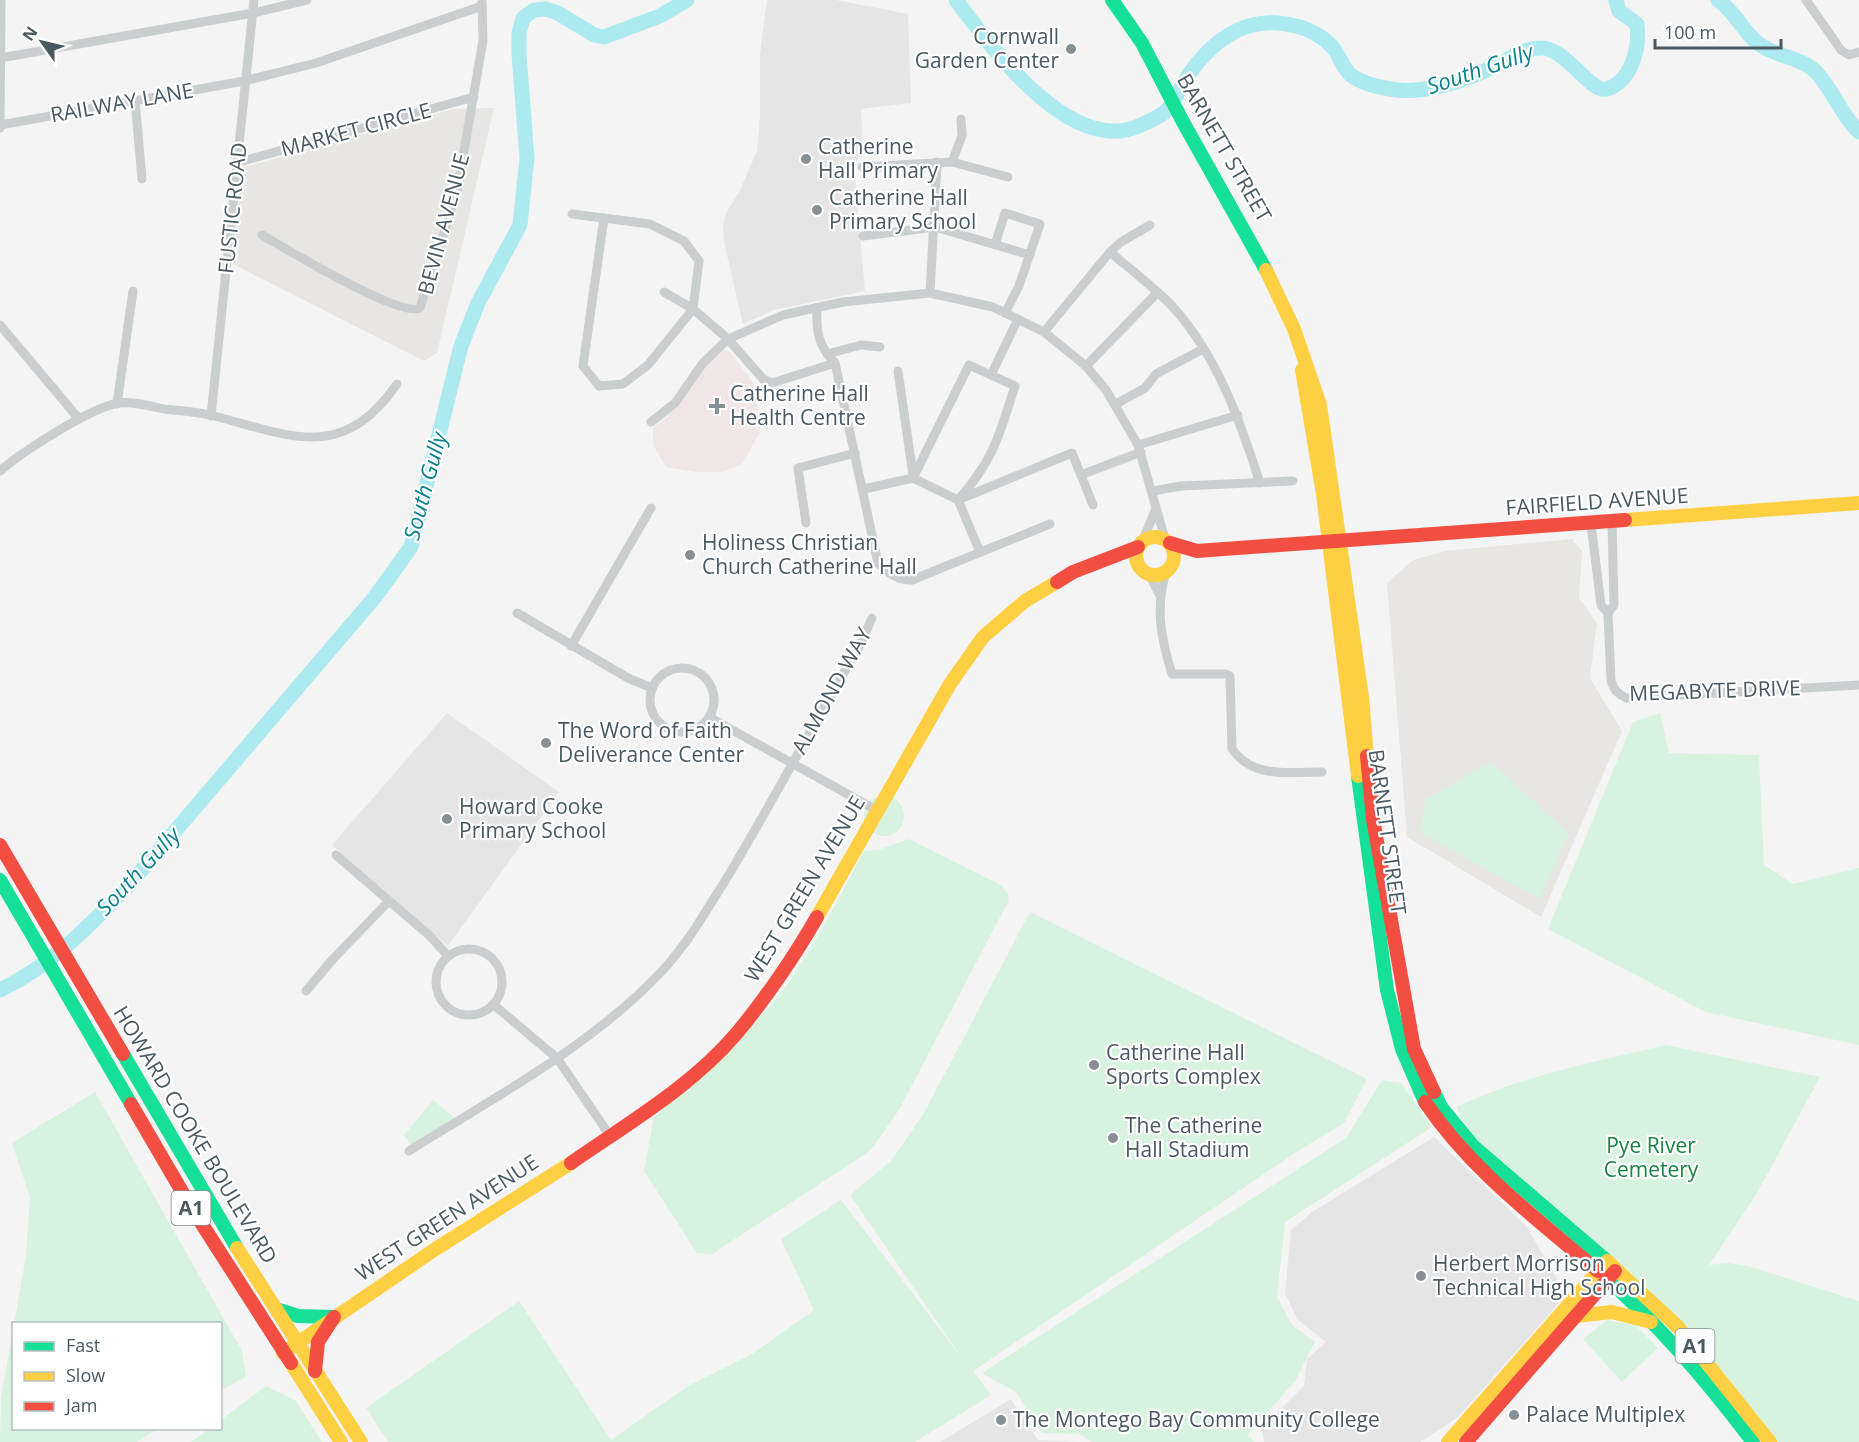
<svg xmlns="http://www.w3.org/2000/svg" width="1859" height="1442" viewBox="0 0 1859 1442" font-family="'Open Sans',sans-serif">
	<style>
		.commercial { fill: #e7e6e3 }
		.education { fill: #e5e5e6 }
		.medical { fill: #f1e6e6 }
		.green { fill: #d8f2e0 }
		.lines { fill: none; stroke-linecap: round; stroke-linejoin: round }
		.river { stroke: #adeaf0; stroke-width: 15 }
		.street { stroke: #cacecf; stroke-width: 9 }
		.fast { stroke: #16e098; stroke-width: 14 }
		.slow { stroke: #ffcf43; stroke-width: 14 }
		.jam { stroke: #f24e42; stroke-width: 14 }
		.poi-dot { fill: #858f94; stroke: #fff; stroke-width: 2 }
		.labels { text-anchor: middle; stroke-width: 4.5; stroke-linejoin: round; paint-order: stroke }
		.shield { fill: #fff; stroke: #808b90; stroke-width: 1.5 }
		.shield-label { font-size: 20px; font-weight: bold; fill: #495961 }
		.poi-label { font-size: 21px; fill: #495961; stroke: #fff; text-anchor: start }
		.street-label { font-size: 21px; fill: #495961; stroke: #fff }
		.park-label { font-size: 21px; fill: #168641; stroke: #fff }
		.water-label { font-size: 22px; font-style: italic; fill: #0b808b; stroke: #fff }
	</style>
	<rect width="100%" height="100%" fill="#f4f4f4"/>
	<!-- commercial -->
	<g class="commercial">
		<polygon points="494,108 437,353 424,361 227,261 241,168 453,109"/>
		<polygon points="1572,539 1582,551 1579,598 1597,623 1590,678 1622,731 1541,917 1407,837 1387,583 1413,560 1445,551"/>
	</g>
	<!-- education -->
	<g class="education">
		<polygon points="767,0 836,0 908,14 911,103 861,109 863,150 854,167 865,291 774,310 743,324 724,242 723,226 726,213 739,192 757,151 760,118 760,54"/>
		<polygon points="447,713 559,792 448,946 332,845"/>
		<polygon points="1434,1137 1527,1227 1566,1295 1457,1418 1420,1442 1264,1442 1262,1428 1304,1386 1307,1359 1326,1342 1297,1319 1285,1293 1291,1230 1312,1212"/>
		<polygon points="1011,1399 1038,1440 1080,1442 940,1442"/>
	</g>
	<!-- medical -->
	<polygon class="medical" points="722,350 730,352 755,385 760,432 742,464 723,472 696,472 666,467 653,445 653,428 667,417 691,387 697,370"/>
	<!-- green -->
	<g class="green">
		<polygon points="1660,713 1669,753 1759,755 1764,865 1793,884 1859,868 1859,1045 1706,1012 1548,929 1633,722"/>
		<polygon points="1491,762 1569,834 1539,899 1420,832 1426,799"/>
		<circle cx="884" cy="816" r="20"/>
		<polygon points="909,839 1001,885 1008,894 1009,900 899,1110 870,1151 712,1254 697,1253 644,1171 654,1116 710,1069 766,1011 791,979 822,929 864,851 878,850"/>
		<polygon points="1030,912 1367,1079 1344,1123 1295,1153 973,1371 991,1395 915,1442 388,1442 366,1408 519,1301 611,1440 688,1386 752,1354 814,1310 781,1239 841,1200 962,1358 850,1195 891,1161 924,1113"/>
		<path d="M 1666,1045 L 1820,1077 L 1757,1193 L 1709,1265 L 1728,1263 L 1748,1266 L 1859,1301 L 1859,1442 L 1770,1442 L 1703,1355 L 1473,1146 L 1457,1107 C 1522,1075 1596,1062 1666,1045 Z"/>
		<polygon points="1382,1080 1401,1083 1432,1127 1285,1222 1277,1297 1293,1326 1315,1342 1295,1381 1248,1435 1254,1442 1092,1442 1080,1434 1042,1433 1016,1392 982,1373 1346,1138"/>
		<polygon points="95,1092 242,1351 246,1377 221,1390 220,1324 14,1324 14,1428 157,1429 137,1442 0,1442 1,1398 26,1256 30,1197 12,1143"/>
		<polygon points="433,1100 456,1119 412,1145 404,1135"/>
		<polygon points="1607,1320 1635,1325 1658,1348 1622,1382 1583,1339"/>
		<polygon points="266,1386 296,1401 322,1442 191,1442 209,1429 220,1428 221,1420"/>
	</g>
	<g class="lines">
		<!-- river -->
		<g class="river">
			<path d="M 956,0 C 992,48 1071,158 1141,125 C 1150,121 1162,116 1168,109 C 1176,98 1182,85 1189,74 C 1216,36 1250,14 1296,26 C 1310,29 1325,38 1334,49 C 1341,58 1343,69 1352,76 C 1362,83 1378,87 1390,89 C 1423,95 1465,81 1495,66 C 1510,59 1523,48 1541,48 C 1565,47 1591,94 1607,89 C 1632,81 1640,47 1637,24 L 1619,11 L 1616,0"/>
			<path d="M 1718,0 C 1737,13 1745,36 1762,46 C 1779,57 1802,58 1816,72 C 1833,90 1841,115 1859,132"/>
			<path d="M 0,990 C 51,966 90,925 129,885 L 375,597 L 411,547 L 461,346 L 478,303 L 520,225 L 527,158 L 519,54 L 519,33 L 523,18 L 534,10 L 546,9 L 558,13 L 594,35 L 604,37 L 660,16 L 687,0"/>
		</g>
		<!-- street -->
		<g class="street">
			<polyline points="1806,0 1841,50 1849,55 1859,52"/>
			<polyline points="0,58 253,13 307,0"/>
			<polyline points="135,100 142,179"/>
			<polyline points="0,125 244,81 316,63 482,6"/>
			<polyline points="0,128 1,0"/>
			<polyline points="239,162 474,97"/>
			<polyline points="952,162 962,136 961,119"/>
			<polyline points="862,167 952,162 1008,177"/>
			<polyline points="572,214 650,224 684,241 699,261 693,309 664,292"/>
			<polyline points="604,218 583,366 599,386 623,384 648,365 693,309 728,339 763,379 772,383 835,363"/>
			<path d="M 262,235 C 287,249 399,318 420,308 L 457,192 L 483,40 L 482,2"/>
			<polyline points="863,236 935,227 1030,255"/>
			<polyline points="995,245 1005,213 1040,224 1019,286 1005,313"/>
			<path d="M 1110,252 C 1131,270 1154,287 1173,307 C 1218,357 1240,421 1260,483"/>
			<polyline points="930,293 937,162"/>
			<path d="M 817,308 C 816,332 818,345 835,363 L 878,563 C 888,573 897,580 912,580 L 1050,524"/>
			<polyline points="0,325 79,419"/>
			<polyline points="1044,332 1110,252 1121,242 1150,225"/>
			<polyline points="827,354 861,345 880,347"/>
			<polyline points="1086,366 1157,293"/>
			<polyline points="898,371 913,475"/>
			<polyline points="991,375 1018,319"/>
			<polyline points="117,404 133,291"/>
			<polyline points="1116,404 1145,388 1156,374 1203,349"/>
			<polyline points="211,416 254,0"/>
			<polyline points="651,422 675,403 703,363 728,339 783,315 843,302 930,293 993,307 1044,332 1086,366 1106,390 1138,445 1165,539"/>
			<polyline points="1138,445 1238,415"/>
			<path d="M 0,471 C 22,452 91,407 119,403 C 133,401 150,406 164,409 C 181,411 198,412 214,416 C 292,436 342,463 397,384"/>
			<polyline points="1081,475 1141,452"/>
			<path d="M 913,478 L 969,365 L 1015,386 C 999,435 994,460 958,500"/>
			<polyline points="864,489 913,478 958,500 980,552"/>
			<polyline points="1152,491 1181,486 1293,481"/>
			<polyline points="960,499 1072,453 1093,505"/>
			<path d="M 1612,522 L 1614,605 L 1608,613 L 1611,681 C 1614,690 1618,694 1626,698 L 1859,685"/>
			<polyline points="806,523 798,468 855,453"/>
			<polyline points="1591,524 1601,605 1608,613"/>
			<polyline points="1142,542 1155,511"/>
			<path d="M 1166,572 C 1155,608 1161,639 1172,674 L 1226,674 L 1230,676 L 1232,749 C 1253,779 1289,772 1322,772"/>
			<polyline points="1149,574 1159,594"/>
			<polyline points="517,613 628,678 652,688"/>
			<polyline points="571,646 651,508"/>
			<circle cx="682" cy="700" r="32"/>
			<polyline points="709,717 878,811"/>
			<polyline points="336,855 430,936 448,956"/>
			<circle cx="469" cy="982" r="33"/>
			<polyline points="306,991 333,959 388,902"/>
			<polyline points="494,1005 557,1058 610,1136"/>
			<path d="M 409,1151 C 495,1097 593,1045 663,970 C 688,943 706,911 725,881 C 772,803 814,723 860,645 L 872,618"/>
		</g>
		<!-- fast -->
		<g class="fast">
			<polyline points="1112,0 1142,43 1183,122 1266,270"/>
			<polyline points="1358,776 1387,990 1402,1049 1425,1102"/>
			<polyline points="0,880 131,1104"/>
			<polyline points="123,1054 237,1248"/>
			<polyline points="1434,1092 1441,1107 1473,1146 1607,1261"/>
			<path d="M 1598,1271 C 1657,1322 1706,1380 1753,1442"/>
			<polyline points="276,1309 298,1316 334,1317"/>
		</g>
		<!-- slow -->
		<g class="slow">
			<polyline points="1266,270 1294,329 1320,405 1362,697 1367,756"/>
			<polyline points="1302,370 1323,494 1358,776"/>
			<polyline points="1625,520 1859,503"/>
			<circle cx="1155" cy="556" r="19"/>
			<polyline points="817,917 950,684 983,637 1025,601 1057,582"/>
			<polyline points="237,1248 361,1442"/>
			<polyline points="1576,1316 1612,1312 1651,1322"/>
			<polyline points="283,1353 434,1250 571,1163"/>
			<polyline points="291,1363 341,1442"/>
			<polyline points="1448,1442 1607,1261 1678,1327 1770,1442"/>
		</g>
		<!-- jam -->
		<g class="jam">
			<polyline points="1170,543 1197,551 1625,520"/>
			<polyline points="1057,582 1073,572 1138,547"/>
			<polyline points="1367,756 1373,819 1414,1049 1434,1092"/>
			<polyline points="0,845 123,1054"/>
			<path d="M 1425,1102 C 1471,1170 1536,1218 1598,1271"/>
			<polyline points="131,1104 191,1207 291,1363"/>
			<path d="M 571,1163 C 627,1124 692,1086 736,1034 C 764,1001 796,954 817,917"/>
			<polyline points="315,1371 318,1342 334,1317"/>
			<polyline points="1466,1442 1615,1271"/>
		</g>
	</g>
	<!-- markers -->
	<g class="poi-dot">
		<circle cx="1071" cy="49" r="6"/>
		<circle cx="806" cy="159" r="6"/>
		<circle cx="817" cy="210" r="6"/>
		<path d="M714 397h6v6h6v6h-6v6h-6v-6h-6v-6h6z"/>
		<circle cx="690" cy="555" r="6"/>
		<circle cx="546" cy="743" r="6"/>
		<circle cx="447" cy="819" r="6"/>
		<circle cx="1094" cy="1065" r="6"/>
		<circle cx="1113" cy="1138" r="6"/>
		<circle cx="1421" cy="1276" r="6"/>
		<circle cx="1514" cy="1415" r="6"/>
		<circle cx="1001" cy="1420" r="6"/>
	</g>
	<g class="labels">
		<!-- shield labels -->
		<g class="shield">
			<rect x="171.5" y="1191" width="39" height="34" rx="4.5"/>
			<rect x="1675.5" y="1329" width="39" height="34" rx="4.5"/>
		</g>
		<g class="shield-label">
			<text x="191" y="1215">A1</text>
			<text x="1695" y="1353">A1</text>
		</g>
		<!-- poi labels -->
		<g class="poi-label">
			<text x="1059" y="44" text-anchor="end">Cornwall<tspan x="1059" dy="24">Garden Center</tspan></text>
			<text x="818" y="154">Catherine<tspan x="818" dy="24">Hall Primary</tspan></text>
			<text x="829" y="205">Catherine Hall<tspan x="829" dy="24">Primary School</tspan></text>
			<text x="730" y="401">Catherine Hall<tspan x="730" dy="24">Health Centre</tspan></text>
			<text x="702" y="550">Holiness Christian<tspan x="702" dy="24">Church Catherine Hall</tspan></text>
			<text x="558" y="738">The Word of Faith<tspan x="558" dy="24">Deliverance Center</tspan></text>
			<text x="459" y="814">Howard Cooke<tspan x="459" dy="24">Primary School</tspan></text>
			<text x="1106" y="1060">Catherine Hall<tspan x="1106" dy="24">Sports Complex</tspan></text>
			<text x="1125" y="1133">The Catherine<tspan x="1125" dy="24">Hall Stadium</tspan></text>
			<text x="1433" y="1271">Herbert Morrison<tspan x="1433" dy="24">Technical High School</tspan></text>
			<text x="1526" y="1422">Palace Multiplex</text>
			<text x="1013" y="1427">The Montego Bay Community College</text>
		</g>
		<!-- street labels -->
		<g class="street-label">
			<text transform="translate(122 103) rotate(-10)" y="7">RAILWAY LANE</text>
			<text transform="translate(356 130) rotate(-15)" y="7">MARKET CIRCLE</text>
			<text transform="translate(1224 148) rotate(60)" y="7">BARNETT STREET</text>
			<text transform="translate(233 208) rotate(-84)" y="7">FUSTIC ROAD</text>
			<text transform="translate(444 224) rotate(-75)" y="7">BEVIN AVENUE</text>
			<text transform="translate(1597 502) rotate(-4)" y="7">FAIRFIELD AVENUE</text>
			<text transform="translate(832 691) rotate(-61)" y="7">ALMOND WAY</text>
			<text transform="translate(1715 691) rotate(-2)" y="7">MEGABYTE DRIVE</text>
			<text transform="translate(1387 832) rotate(82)" y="7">BARNETT STREET</text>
			<text transform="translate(805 889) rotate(-59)" y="7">WEST GREEN AVENUE</text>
			<text transform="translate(195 1135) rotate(59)" y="7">HOWARD COOKE BOULEVARD</text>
			<text transform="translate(447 1218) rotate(-33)" y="7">WEST GREEN AVENUE</text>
		</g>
		<!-- park labels -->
		<g class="park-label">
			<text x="1651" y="1153">Pye River<tspan x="1651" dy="24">Cemetery</tspan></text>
		</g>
		<!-- water labels -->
		<g class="water-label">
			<text transform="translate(1480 69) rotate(-19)" y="8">South Gully</text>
			<text transform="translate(425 486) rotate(-75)" y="8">South Gully</text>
			<text transform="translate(138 871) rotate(-47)" y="8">South Gully</text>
		</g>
	</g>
	<!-- legend -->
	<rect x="12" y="1322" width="210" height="108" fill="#ffffff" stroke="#b6bdc0" stroke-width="1.5"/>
	<rect x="24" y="1342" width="30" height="9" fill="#16e098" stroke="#b6bdc0" stroke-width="1.5"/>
	<text x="66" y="1352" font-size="18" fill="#495961">Fast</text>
	<rect x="24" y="1372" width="30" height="9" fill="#ffcf43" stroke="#b6bdc0" stroke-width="1.5"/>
	<text x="66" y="1382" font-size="18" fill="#495961">Slow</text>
	<rect x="24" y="1402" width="30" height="9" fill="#f24e42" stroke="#b6bdc0" stroke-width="1.5"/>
	<text x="66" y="1412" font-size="18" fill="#495961">Jam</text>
	<!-- north arrow -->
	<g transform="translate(42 42) rotate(304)" stroke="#ffffff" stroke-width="4.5" paint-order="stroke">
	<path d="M0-4.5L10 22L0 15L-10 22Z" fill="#495961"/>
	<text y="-9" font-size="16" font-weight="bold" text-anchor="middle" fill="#495961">N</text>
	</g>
	<!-- scale -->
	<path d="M1655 39v9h126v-9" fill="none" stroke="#495961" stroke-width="3"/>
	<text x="1664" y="39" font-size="18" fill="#495961" stroke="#ffffff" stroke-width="4.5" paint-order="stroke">100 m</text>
</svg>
